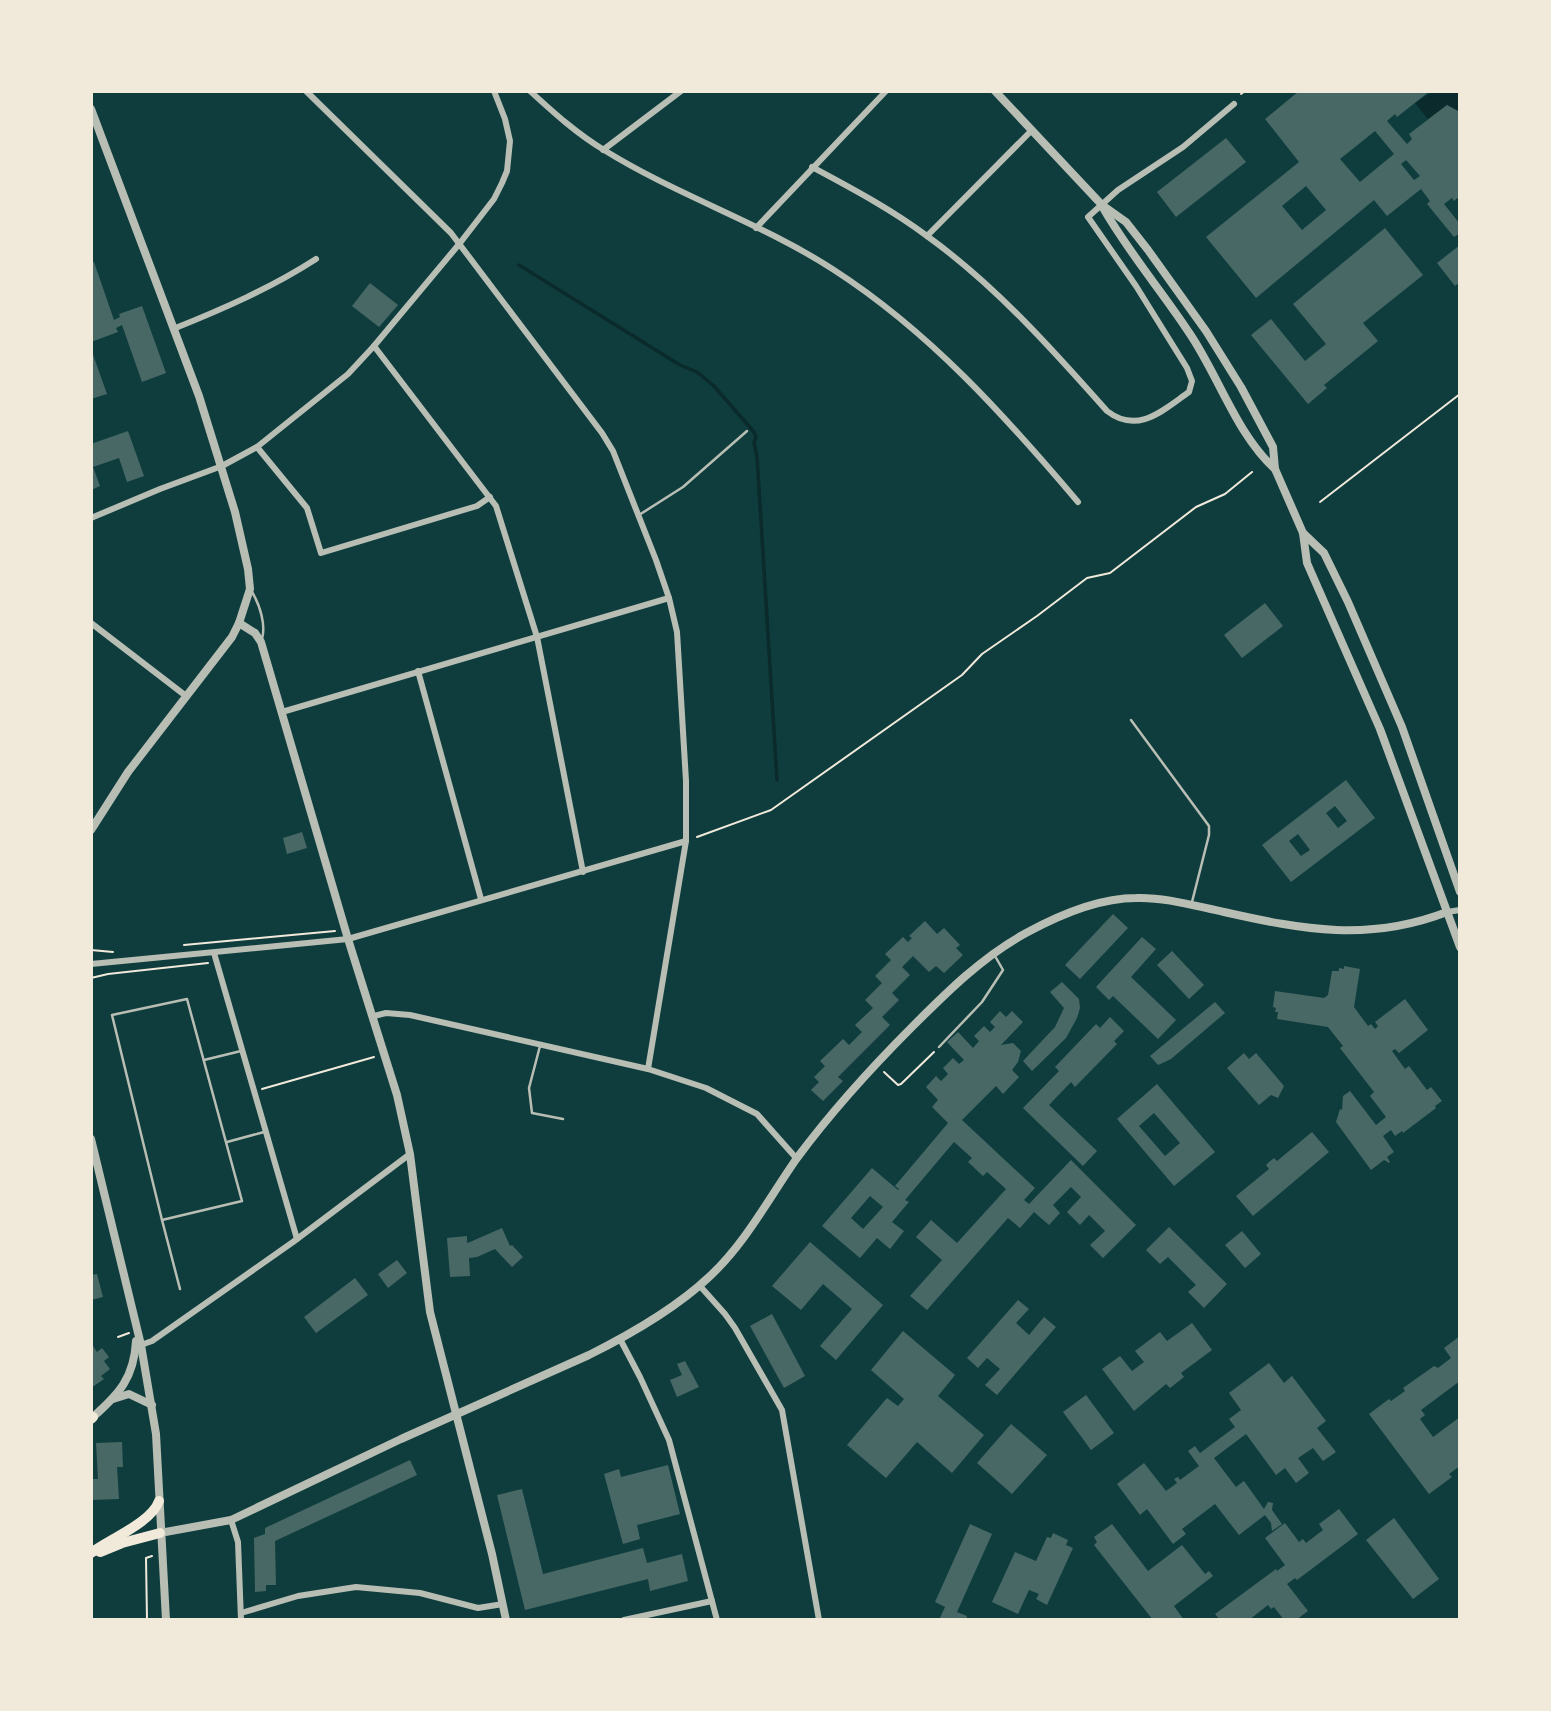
<svg xmlns="http://www.w3.org/2000/svg" width="1551" height="1711" viewBox="0 0 1551 1711" font-family="'PT Sans',sans-serif">
	<style>
		.water { fill: #0a2a2b }
		.lines { fill: none; stroke-linecap: round; stroke-linejoin: round }
		.stream { stroke: #0a2a2b; stroke-width: 3.5 }
		.building { fill: #486865; fill-rule: evenodd }
		.path { stroke: #f1e9da; stroke-width: 2 }
		.service { stroke: #b8beb3; stroke-width: 2.5 }
		.minor { stroke: #b8beb3; stroke-width: 6 }
		.tertiary { stroke: #b8beb3; stroke-width: 8 }
		.motorway { stroke: #f1e9da; stroke-width: 10 }
	</style>
	<rect width="100%" height="100%" fill="#0f3d3e"/>
	<!-- water -->
	<polygon class="water" points="1434,91 1460,91 1460,112 1447,105 1428,119 1415,103"/>
	<g class="lines">
		<!-- stream -->
		<polyline class="stream" points="519,265 680,365 697,372 714,386 754,432 756,437 754,443 757,456 777,780"/>
	</g>
	<!-- building -->
	<g class="building">
		<path d="M 1299,91 L 1430,91 L 1397,117 L 1395,114 L 1387,121 L 1407,144 L 1412,139 L 1409,134 L 1447,105 L 1460,112 L 1460,196 L 1454,201 L 1452,198 L 1444,204 L 1460,224 L 1460,233 L 1454,237 L 1427,204 L 1430,201 L 1421,189 L 1387,216 L 1374,200 L 1256,298 L 1206,237 L 1299,162 L 1265,119 ZM 1375,131 L 1394,154 L 1360,182 L 1340,159 ZM 1406,160 L 1420,176 L 1414,180 L 1401,164 ZM 1306,186 L 1326,210 L 1302,230 L 1282,206 Z"/>
		<polygon points="1226,138 1246,162 1176,217 1157,192"/>
		<polygon points="1385,228 1423,275 1363,323 1378,341 1324,385 1327,388 1308,404 1251,335 1271,319 1305,361 1326,344 1293,304"/>
		<polygon points="1460,245 1460,282 1455,286 1437,263"/>
		<polygon points="94,262 114,320 120,317 119,314 142,306 166,373 142,382 122,325 116,328 118,332 91,342 91,263"/>
		<polygon points="370,283 398,305 379,327 352,306"/>
		<polygon points="91,349 107,394 91,399"/>
		<polygon points="128,431 144,476 127,482 119,458 93,467 100,486 91,490 91,444"/>
		<polygon points="1265,603 1283,626 1242,658 1224,635"/>
		<path d="M 1346,780 L 1375,818 L 1291,882 L 1262,845 ZM 1335,806 L 1347,821 L 1338,828 L 1326,813 ZM 1298,834 L 1310,850 L 1301,856 L 1289,841 Z"/>
		<polygon points="302,832 307,848 287,854 283,838"/>
		<polygon points="1113,914 1128,928 1080,979 1065,965"/>
		<polygon points="925,921 937,934 944,928 960,945 956,948 963,955 944,973 936,966 929,972 913,956 902,967 910,975 892,993 899,1000 882,1017 890,1025 838,1077 843,1081 823,1101 811,1090 819,1082 814,1077 825,1066 820,1061 843,1039 849,1045 862,1032 855,1025 873,1008 865,1000 882,983 875,976 891,960 885,954 903,937 908,942 912,938 909,936"/>
		<polygon points="1142,937 1156,949 1131,977 1176,1020 1158,1039 1113,996 1109,1000 1096,987"/>
		<polygon points="1172,951 1204,985 1189,999 1157,965"/>
		<polygon points="1344,966 1360,969 1354,1007 1368,1026 1371,1024 1375,1029 1378,1026 1375,1022 1405,999 1428,1030 1399,1053 1395,1049 1392,1051 1405,1069 1409,1066 1427,1090 1431,1087 1442,1101 1435,1106 1436,1108 1403,1133 1402,1131 1395,1136 1391,1130 1383,1136 1394,1152 1387,1157 1390,1162 1389,1163 1384,1160 1371,1170 1336,1122 1340,1109 1342,1110 1343,1096 1350,1091 1376,1125 1386,1117 1370,1096 1374,1092 1340,1048 1343,1046 1328,1027 1277,1019 1278,1012 1275,1012 1276,1008 1273,1007 1275,991 1324,998 1328,995 1332,971 1339,971 1339,968 1344,969"/>
		<polygon points="1062,982 1079,999 1080,1008 1077,1018 1066,1038 1032,1071 1023,1061 1055,1027 1064,1008 1050,992"/>
		<polygon points="1215,1002 1225,1013 1171,1059 1158,1065 1150,1056"/>
		<path d="M 1000,1011 L 1006,1017 L 1012,1011 L 1023,1022 L 1001,1045 L 1013,1043 L 1021,1051 L 1018,1062 L 1012,1070 L 1019,1077 L 1003,1094 L 996,1086 L 962,1120 L 1035,1188 L 1024,1200 L 1029,1204 L 1071,1160 L 1136,1225 L 1103,1258 L 1090,1245 L 1105,1231 L 1089,1215 L 1080,1225 L 1067,1212 L 1081,1197 L 1071,1187 L 1053,1205 L 1060,1213 L 1049,1225 L 1034,1212 L 1020,1228 L 1008,1218 L 927,1310 L 910,1296 L 942,1260 L 916,1237 L 931,1220 L 957,1243 L 1006,1189 L 987,1172 L 983,1176 L 968,1162 L 972,1158 L 954,1142 L 905,1200 L 909,1202 L 892,1222 L 904,1231 L 890,1249 L 877,1238 L 860,1258 L 822,1226 L 872,1168 L 898,1190 L 899,1189 L 895,1186 L 948,1123 L 932,1107 L 938,1100 L 926,1087 L 936,1076 L 941,1081 L 948,1074 L 943,1068 L 953,1058 L 959,1064 L 964,1060 L 947,1042 L 958,1032 L 973,1048 L 979,1041 L 974,1036 L 984,1026 L 990,1032 L 995,1027 L 990,1022 ZM 870,1196 L 883,1207 L 863,1229 L 851,1218 Z"/>
		<polygon points="1110,1017 1124,1031 1114,1041 1117,1044 1075,1087 1071,1082 1049,1105 1097,1151 1083,1166 1023,1108 1059,1071 1055,1067 1096,1024 1100,1028"/>
		<polygon points="1244,1053 1249,1059 1256,1053 1284,1086 1278,1098 1271,1095 1259,1105 1227,1068"/>
		<path d="M 1157,1084 L 1215,1152 L 1174,1186 L 1117,1119 ZM 1154,1113 L 1180,1143 L 1165,1156 L 1139,1126 Z"/>
		<polygon points="1312,1132 1329,1152 1253,1216 1236,1196 1269,1169 1266,1165 1269,1162 1274,1158 1277,1161"/>
		<polygon points="1169,1227 1227,1284 1204,1308 1188,1292 1196,1285 1168,1257 1160,1264 1146,1250"/>
		<polygon points="502,1228 510,1246 512,1245 523,1257 512,1267 495,1249 477,1257 469,1258 470,1276 450,1277 447,1238 467,1236 467,1243 470,1242"/>
		<polygon points="1242,1231 1261,1254 1245,1268 1225,1245"/>
		<polygon points="810,1242 883,1305 836,1360 820,1346 852,1309 823,1284 801,1310 772,1286"/>
		<polygon points="397,1260 407,1273 388,1288 378,1274"/>
		<polygon points="97,1274 103,1297 91,1300 91,1275"/>
		<polygon points="355,1278 368,1295 316,1333 304,1317"/>
		<polygon points="1018,1300 1029,1309 1016,1323 1029,1335 1044,1317 1056,1327 997,1395 985,1385 1000,1369 987,1358 978,1368 967,1358"/>
		<polygon points="772,1314 805,1376 784,1388 750,1326"/>
		<polygon points="1192,1323 1212,1350 1181,1373 1184,1377 1170,1388 1166,1384 1134,1411 1102,1369 1120,1356 1132,1371 1144,1362 1135,1351 1160,1332 1167,1341"/>
		<polygon points="903,1331 955,1375 938,1396 984,1435 952,1473 917,1442 886,1478 847,1445 887,1398 898,1406 904,1399 871,1370"/>
		<polygon points="1460,1336 1460,1381 1421,1410 1425,1415 1420,1419 1433,1437 1460,1417 1460,1466 1449,1474 1452,1477 1429,1494 1369,1414 1389,1399 1391,1401 1405,1391 1403,1388 1434,1366 1438,1368 1451,1358 1444,1348"/>
		<polygon points="91,1343 97,1352 102,1348 109,1357 104,1361 110,1369 101,1376 104,1379 91,1388"/>
		<polygon points="685,1361 699,1387 677,1397 670,1380 682,1375 677,1364"/>
		<polygon points="1269,1363 1284,1383 1292,1376 1326,1421 1317,1428 1336,1452 1323,1461 1313,1448 1298,1458 1309,1473 1296,1483 1285,1468 1276,1475 1246,1434 1214,1458 1236,1487 1244,1481 1264,1509 1268,1502 1273,1503 1272,1510 1282,1524 1272,1531 1271,1523 1265,1515 1239,1535 1215,1504 1182,1529 1186,1534 1173,1544 1147,1509 1140,1515 1117,1484 1144,1463 1166,1491 1177,1483 1174,1479 1178,1477 1180,1480 1199,1466 1188,1451 1195,1446 1200,1453 1235,1427 1229,1419 1241,1410 1229,1393"/>
		<polygon points="1086,1395 1114,1433 1091,1450 1063,1412"/>
		<polygon points="1011,1424 1047,1455 1012,1494 977,1463"/>
		<polygon points="122,1442 123,1467 117,1467 119,1499 91,1500 91,1479 98,1479 96,1443"/>
		<polygon points="410,1460 417,1475 275,1541 276,1585 266,1585 266,1591 255,1592 254,1538 265,1534 265,1528"/>
		<polygon points="668,1465 680,1514 637,1525 640,1539 623,1544 604,1474 619,1469 621,1477"/>
		<polygon points="522,1489 543,1574 643,1548 647,1563 682,1554 688,1581 650,1591 648,1579 525,1610 497,1495"/>
		<polygon points="1339,1509 1358,1534 1297,1580 1295,1578 1287,1584 1308,1611 1296,1620 1284,1620 1274,1607 1271,1609 1268,1605 1249,1620 1220,1620 1215,1614 1276,1569 1277,1571 1285,1565 1265,1538 1285,1523 1299,1542 1303,1539 1306,1543 1323,1530 1319,1524"/>
		<polygon points="1394,1518 1439,1579 1413,1599 1366,1540"/>
		<polygon points="970,1524 992,1534 957,1612 967,1616 966,1620 939,1620 945,1607 935,1602"/>
		<polygon points="1112,1524 1148,1571 1182,1545 1205,1574 1209,1571 1213,1576 1174,1606 1184,1620 1153,1620 1094,1545 1097,1542 1094,1537"/>
		<polygon points="1053,1533 1068,1540 1066,1545 1073,1548 1047,1605 1036,1599 1039,1594 1029,1590 1018,1614 992,1602 1015,1552 1036,1561 1047,1537 1051,1538"/>
	</g>
	<g class="lines">
		<!-- path -->
		<g class="path">
			<polyline points="1241,94 1245,91"/>
			<polyline points="1320,502 1460,394"/>
			<polyline points="697,837 771,810 962,675 982,654 1037,616 1087,578 1110,573 1196,507 1225,494 1252,472"/>
			<polyline points="184,945 335,931"/>
			<polyline points="91,950 113,952"/>
			<polyline points="91,978 108,974 208,963"/>
			<polyline points="884,1072 898,1085 901,1084 934,1052"/>
			<polyline points="262,1089 374,1057"/>
			<polyline points="118,1337 129,1333"/>
			<polyline points="147,1620 146,1558 152,1556"/>
		</g>
		<!-- service -->
		<g class="service">
			<polyline points="639,515 683,487 747,431"/>
			<path d="M 252,592 C 260,605 266,625 262,639"/>
			<polyline points="1131,720 1209,826 1209,835 1192,902"/>
			<polygon points="187,999 242,1201 162,1220 112,1015"/>
			<polyline points="540,1046 529,1088 532,1113 563,1119"/>
			<polyline points="939,1047 982,1002 1003,970 995,956"/>
			<polyline points="204,1060 241,1051"/>
			<polyline points="227,1142 264,1132"/>
			<polyline points="162,1220 180,1289"/>
		</g>
		<!-- minor -->
		<g class="minor">
			<polyline points="306,91 451,233 602,433 613,451 656,560 669,598 677,632 686,781 686,841 648,1069"/>
			<path d="M 530,91 C 553,112 577,134 604,150 C 678,196 762,223 834,270 C 930,332 1005,416 1078,502"/>
			<polyline points="603,150 681,91"/>
			<path d="M 812,167 C 851,188 891,209 927,236 C 995,285 1052,349 1107,411 C 1138,435 1163,410 1189,392 L 1192,381 L 1187,368 L 1136,286 L 1088,217 L 1118,190 L 1183,147 L 1234,104"/>
			<polyline points="756,228 886,91"/>
			<polyline points="927,236 1032,130"/>
			<path d="M 173,329 C 223,309 271,288 316,259"/>
			<polyline points="374,346 496,506 537,637 583,872"/>
			<polyline points="257,447 307,508 321,553 477,506 490,497"/>
			<polyline points="91,518 160,489 222,466 257,447 348,374 374,346 460,243 494,199 502,183 507,171 510,141 505,119 494,91"/>
			<polyline points="91,623 186,696"/>
			<polyline points="418,671 481,899"/>
			<polyline points="282,712 669,598"/>
			<polyline points="1447,912 1460,910"/>
			<polyline points="214,953 297,1239"/>
			<polyline points="91,964 348,939 686,841"/>
			<polyline points="374,1016 386,1013 410,1015 648,1069 706,1088 757,1114 797,1159"/>
			<polyline points="700,1286 725,1314 735,1328 782,1410 819,1620"/>
			<polyline points="620,1339 640,1377 669,1440 717,1620"/>
			<polyline points="141,1345 152,1341 293,1242 410,1154"/>
			<polyline points="231,1520 238,1542 241,1620"/>
			<polyline points="241,1613 298,1596 356,1587 420,1593 478,1608 503,1604"/>
			<polyline points="624,1620 712,1601"/>
		</g>
		<!-- tertiary -->
		<g class="tertiary">
			<polyline points="995,91 1102,205 1126,222 1148,250 1206,331 1241,387 1273,447 1275,469 1303,533 1307,563 1380,729 1460,947"/>
			<polyline points="91,109 199,396 235,512 248,569 250,589 239,623 232,637 128,772 91,830"/>
			<path d="M 1102,206 C 1128,252 1162,291 1190,334 C 1219,377 1237,435 1275,469"/>
			<polyline points="1303,533 1324,553 1348,602 1402,727 1460,892"/>
			<polyline points="239,623 255,633 261,642 348,939 397,1095 410,1154 430,1312 492,1554 506,1620"/>
			<polyline points="91,1139 141,1345 156,1434 166,1620"/>
			<polyline points="113,1399 129,1394 152,1405"/>
			<path d="M 93,1417 C 119,1394 134,1378 136,1341"/>
			<path d="M 160,1533 L 231,1520 L 401,1439 L 589,1355 C 631,1334 675,1309 709,1277 C 745,1244 769,1198 797,1158 C 832,1111 871,1068 912,1027 C 947,992 982,957 1026,933 C 1059,915 1098,898 1136,898 C 1165,897 1195,906 1224,912 C 1304,930 1369,942 1447,912"/>
		</g>
		<!-- motorway -->
		<g class="motorway">
			<polyline points="91,1419 93,1417"/>
			<polyline points="100,1552 122,1543 160,1533"/>
			<path d="M 91,1553 C 110,1539 152,1522 159,1501"/>
		</g>
	</g>
	<!-- border -->
	<rect width="1551" height="1711" fill="none" stroke="#f1e9da" stroke-width="186"/>
</svg>
